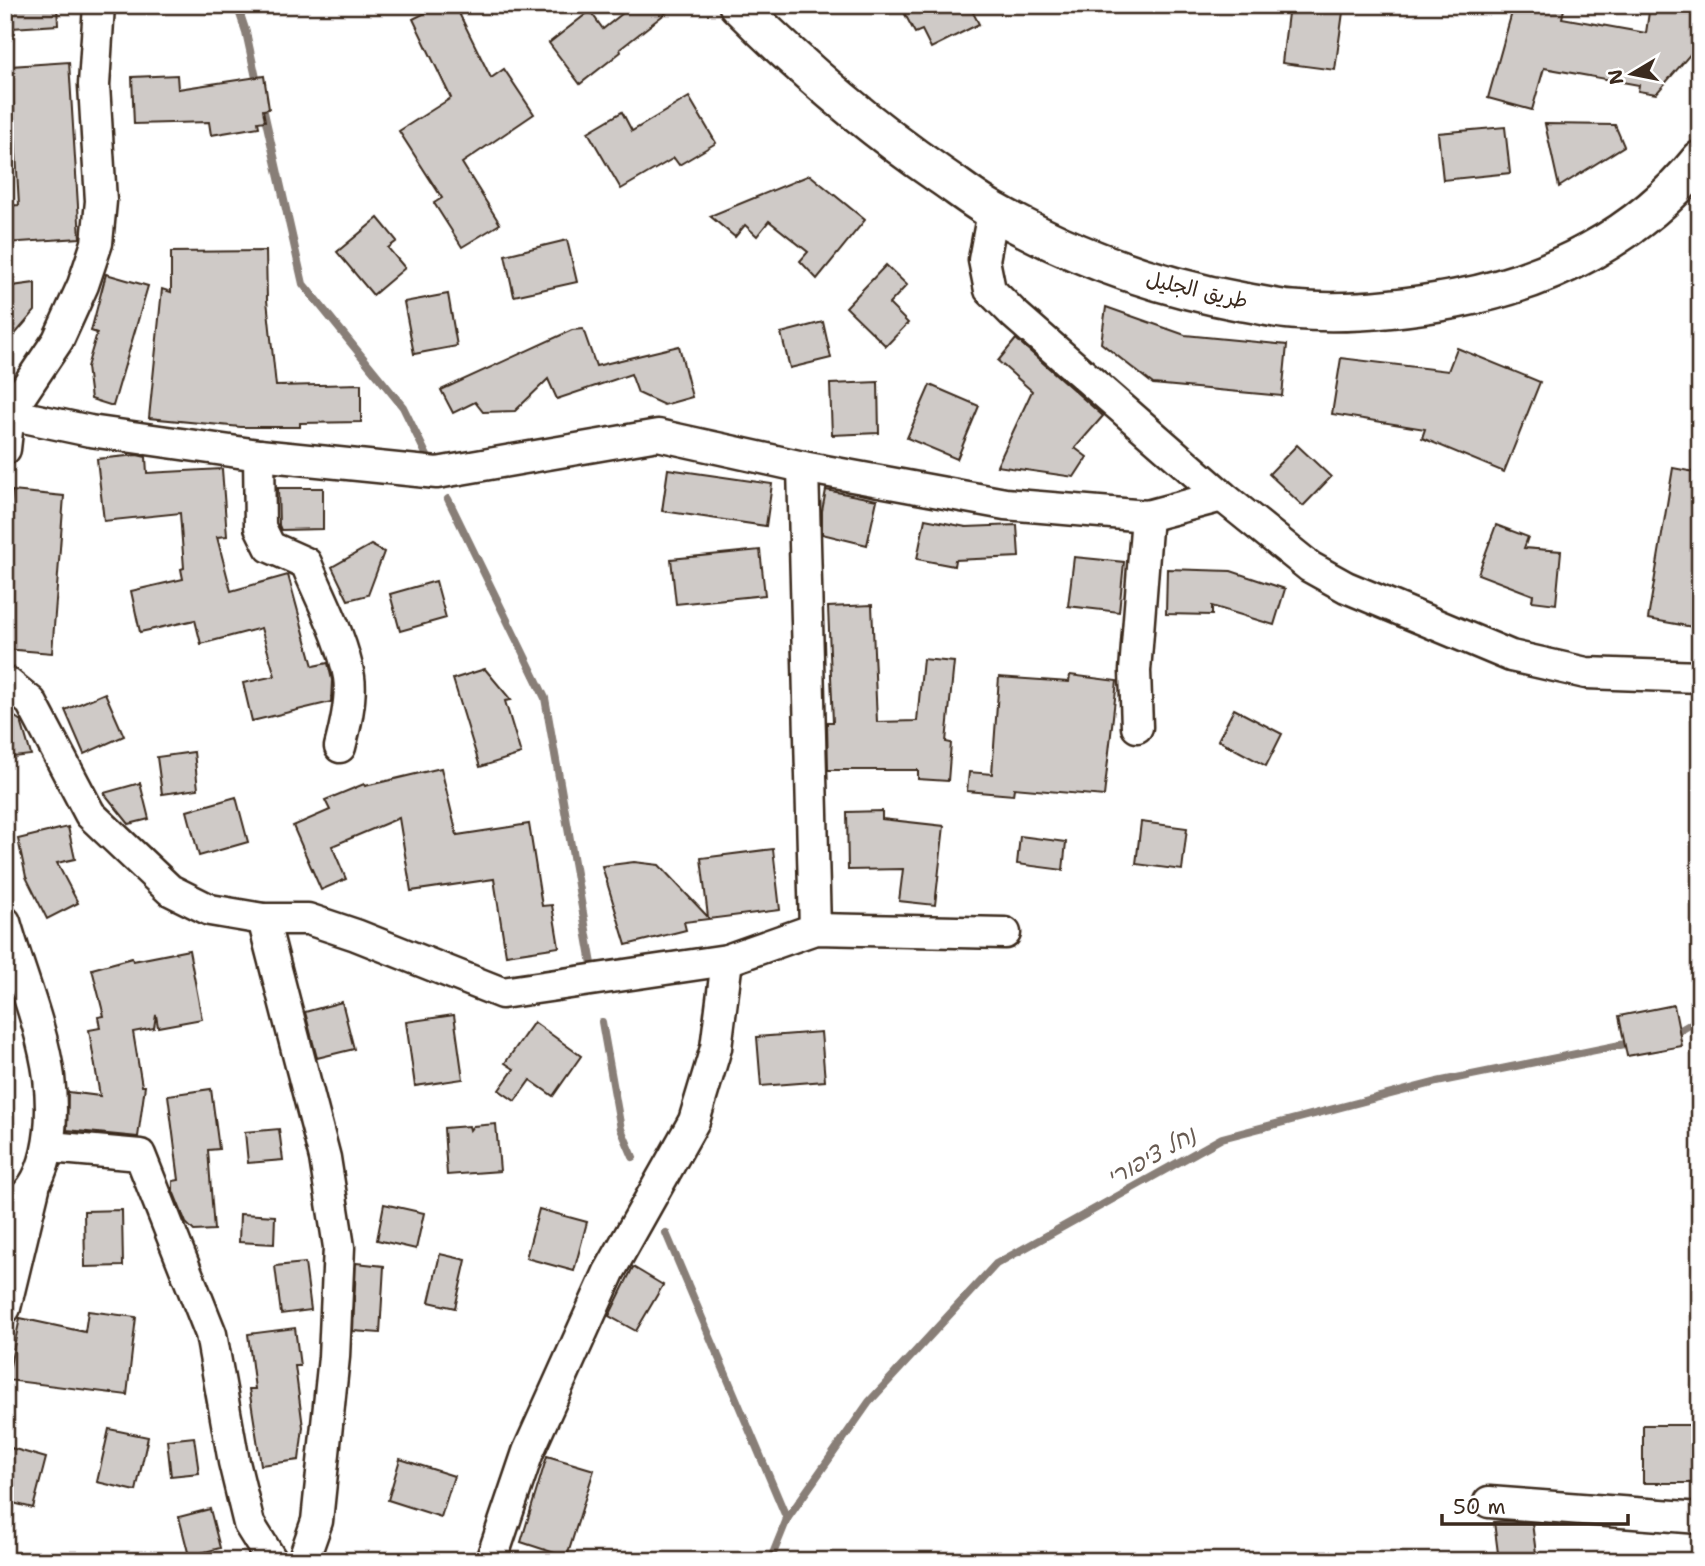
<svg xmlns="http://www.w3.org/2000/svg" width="1705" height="1566" viewBox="0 0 1705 1566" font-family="'Shantell Sans','Playpen Sans Arabic','Playpen Sans Hebrew',sans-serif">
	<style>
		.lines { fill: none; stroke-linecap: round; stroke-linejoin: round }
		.stream { stroke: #887e77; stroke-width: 8 }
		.building { fill: #cfcac7; stroke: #3b2a1e; stroke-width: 2 }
		.minor-casing { stroke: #3b2a1e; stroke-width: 35 }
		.major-casing { stroke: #3b2a1e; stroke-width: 42 }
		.minor { stroke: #fff; stroke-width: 30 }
		.major { stroke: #fff; stroke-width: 37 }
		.labels { text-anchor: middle; stroke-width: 5; stroke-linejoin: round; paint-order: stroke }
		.street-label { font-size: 21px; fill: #3b2a1e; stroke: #fff }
		.water-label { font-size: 23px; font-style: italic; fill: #685b52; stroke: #fff }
	</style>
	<rect width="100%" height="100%" fill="#fff"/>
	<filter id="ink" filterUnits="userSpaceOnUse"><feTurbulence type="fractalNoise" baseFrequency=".0143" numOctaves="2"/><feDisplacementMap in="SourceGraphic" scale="14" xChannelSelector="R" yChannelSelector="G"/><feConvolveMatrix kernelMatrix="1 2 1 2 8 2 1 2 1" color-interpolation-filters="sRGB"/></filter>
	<g filter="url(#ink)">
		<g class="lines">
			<!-- stream -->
			<g class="stream">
				<polyline points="237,5 246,32 258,87"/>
				<polyline points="261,99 303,284 403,407 429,460"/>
				<polyline points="448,499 545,698 592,964"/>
				<polyline points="602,1022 621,1129 633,1157"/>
				<polyline points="1672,1035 1700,1019"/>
				<polyline points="666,1233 787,1519"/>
				<polyline points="770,1561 787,1519 869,1402 996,1264 1222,1138 1437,1082 1635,1042"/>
			</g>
		</g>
		<!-- building -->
		<g class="building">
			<polygon points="11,5 57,5 58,25 12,28"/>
			<polygon points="441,5 455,5 491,78 504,69 534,114 462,163 500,224 462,247 434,203 442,198 399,131 451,98 413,19"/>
			<polygon points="633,5 676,5 620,49 621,52 580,84 549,43 590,11 603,29"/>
			<polygon points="900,5 969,5 979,24 931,48 922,30 915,33"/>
			<polygon points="1289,5 1344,5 1335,70 1282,63"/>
			<polygon points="1514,5 1565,5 1562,18 1646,33 1650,5 1700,5 1700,43 1656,94 1638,91 1639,85 1544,68 1532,110 1488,98"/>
			<polygon points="69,62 80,238 5,243 5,206 19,205 11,66"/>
			<polygon points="177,75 178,89 264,76 269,109 263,110 265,121 258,122 259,127 211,135 209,122 134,124 132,77"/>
			<polygon points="689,97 716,143 679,165 674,158 621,189 588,132 622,112 632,131"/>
			<polygon points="1545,124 1615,125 1624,146 1559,187"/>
			<polygon points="1505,127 1510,173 1443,180 1438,133"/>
			<polygon points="810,175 865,220 817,279 800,261 808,252 769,221 757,236 745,225 735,237 710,216"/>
			<polygon points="378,218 397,241 388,248 405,268 373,295 337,252"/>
			<polygon points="567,240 577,282 514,296 505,255"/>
			<polygon points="266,251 267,300 276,386 361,384 361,422 300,423 300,427 241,427 149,418 162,289 171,292 171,252"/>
			<polygon points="886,265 907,285 889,304 908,323 886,346 846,307"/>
			<polygon points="106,274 148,286 113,406 91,399 87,367 97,333 91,331"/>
			<polygon points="35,283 35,311 5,346 5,287"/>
			<polygon points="448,294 457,346 414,354 404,302"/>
			<polygon points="1106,307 1185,335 1287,345 1282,396 1153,384 1101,343"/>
			<polygon points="823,322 831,358 790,368 781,333"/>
			<polygon points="583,329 596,366 679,346 692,397 664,405 638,393 631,374 557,399 548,379 515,411 483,412 475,402 453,413 441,390 572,330"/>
			<polygon points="1016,339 1103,416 1075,448 1087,457 1074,477 997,466 1032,391 998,361"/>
			<polygon points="1457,348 1540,382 1504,472 1422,438 1425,429 1332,414 1341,358 1448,371"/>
			<polygon points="878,382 879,433 832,435 830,384"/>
			<polygon points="930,385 979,406 957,459 907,438"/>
			<polygon points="1297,445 1331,477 1303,506 1269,474"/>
			<polygon points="137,455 146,457 147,473 222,469 227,536 217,537 231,591 288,575 313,666 328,663 332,680 331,702 252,721 243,683 275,676 261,628 201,644 195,620 140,632 131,591 183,579 181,569 184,568 180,513 104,521 97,459"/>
			<polygon points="1673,468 1700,473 1700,588 1693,627 1648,619"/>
			<polygon points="668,469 772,484 766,526 662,511"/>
			<polygon points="278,488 323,488 323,529 281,530 279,525"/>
			<polygon points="826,490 877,500 867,545 822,534 822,511"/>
			<polygon points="12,491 64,496 52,653 5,649 5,574"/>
			<polygon points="925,519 966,527 1017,525 1019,557 955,560 954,566 917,559"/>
			<polygon points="1496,525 1528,537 1524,548 1561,551 1556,604 1532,601 1533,595 1478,574"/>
			<polygon points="371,545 384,552 368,595 348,600 332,567"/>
			<polygon points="760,550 765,595 676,604 671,559"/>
			<polygon points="1074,557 1124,562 1119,612 1068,606"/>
			<polygon points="1167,569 1231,571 1285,589 1274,625 1212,606 1212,615 1166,614"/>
			<polygon points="436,581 446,618 400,631 390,594"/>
			<polygon points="872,605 877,722 917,721 923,659 954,662 946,742 951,743 948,781 918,779 918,770 828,770 827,722 833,722 828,607"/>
			<polygon points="485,669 511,700 505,701 521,754 480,767 453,679"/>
			<polygon points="1070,675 1117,681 1104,796 1014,788 1013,795 967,791 969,772 992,774 999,677 1069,682"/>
			<polygon points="105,693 124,736 84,754 65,710"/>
			<polygon points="1234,709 1282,734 1266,766 1218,740"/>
			<polygon points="5,710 21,721 31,755 5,758"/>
			<polygon points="194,752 198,789 162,794 157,757"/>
			<polygon points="441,768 457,835 529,824 542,906 552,905 559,947 506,955 494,879 411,891 399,818 332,846 346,879 321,890 293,826 330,810 325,800 364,784 365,786"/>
			<polygon points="140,783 149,819 129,824 104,793"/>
			<polygon points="236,797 248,842 199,856 187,811"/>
			<polygon points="882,811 882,819 944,826 935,905 899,901 903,869 848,870 847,812"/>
			<polygon points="1141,822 1187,828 1182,870 1136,864"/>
			<polygon points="68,827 75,859 57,863 78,903 47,919 26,877 18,839"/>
			<polygon points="1020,836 1066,842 1063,870 1017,864"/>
			<polygon points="773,849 780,910 684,922 686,930 626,945 602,866 634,862 659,865 708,917 701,858"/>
			<polygon points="189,950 202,1019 158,1027 156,1015 154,1028 133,1032 142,1086 145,1086 138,1137 67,1130 68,1092 100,1096 89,1030 100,1028 98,1017 104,1016 92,969 132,958 133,961"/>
			<polygon points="342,1002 354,1049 317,1058 305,1012"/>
			<polygon points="1674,1005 1682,1046 1627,1056 1619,1016"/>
			<polygon points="454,1015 463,1079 415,1086 406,1022"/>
			<polygon points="534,1022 581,1056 553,1096 530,1080 515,1101 499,1090 514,1069 505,1063"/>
			<polygon points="821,1032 825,1081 761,1086 757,1037"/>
			<polygon points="211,1089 219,1149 208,1150 214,1230 194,1231 186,1223 173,1191 173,1181 179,1180 168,1095"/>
			<polygon points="496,1124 500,1171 447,1175 444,1128 469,1126 470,1130 473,1126"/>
			<polygon points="279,1129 283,1160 248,1163 245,1132"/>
			<polygon points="384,1204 424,1213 416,1249 377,1240"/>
			<polygon points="539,1209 587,1222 574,1271 526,1258"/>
			<polygon points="122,1210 123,1266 85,1267 84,1211"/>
			<polygon points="240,1214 275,1216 274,1244 239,1242"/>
			<polygon points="440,1254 466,1260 455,1308 429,1302"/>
			<polygon points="305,1263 311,1310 281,1314 275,1266"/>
			<polygon points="356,1263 384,1266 380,1333 353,1331"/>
			<polygon points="633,1267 663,1285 636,1331 609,1316"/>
			<polygon points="88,1311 136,1317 127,1395 7,1380 20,1318 85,1332"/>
			<polygon points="295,1328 300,1366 295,1366 303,1427 299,1460 261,1465 249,1389 255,1389 248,1334"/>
			<rect x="1643" y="1425" width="53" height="58"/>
			<polygon points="109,1429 148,1437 136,1491 97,1482"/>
			<polygon points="194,1437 199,1473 171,1476 167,1440"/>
			<polygon points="11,1448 46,1458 33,1508 5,1501 5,1470"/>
			<polygon points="547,1456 594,1470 567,1557 521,1542"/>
			<polygon points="400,1459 454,1476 441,1517 388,1500"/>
			<polygon points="210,1509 220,1548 189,1556 179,1517"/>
			<polygon points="1505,1521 1532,1523 1537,1561 1499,1561 1494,1522"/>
		</g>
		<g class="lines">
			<defs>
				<g id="minor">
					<polyline points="993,212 984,260 990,290 1014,314 1222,496 1310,567 1346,587 1511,656 1586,673 1700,677"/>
					<polyline points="5,413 90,431 259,455 437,473 658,435 803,467 1005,504 1147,516 1222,496"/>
					<polyline points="5,449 9,413 58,340 83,285 97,243 101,201 94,85 99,5"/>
					<path d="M 259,455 L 260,527 L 270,547 L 306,563 C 321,600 342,637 349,677 C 352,697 345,728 340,747"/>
					<polyline points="803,467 815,929"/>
					<polyline points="5,681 31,702 90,814 170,890 210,910 263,919 308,919 356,935 502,993 727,960 815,929 1005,933"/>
					<polyline points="1137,727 1135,671 1147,516"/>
					<polyline points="263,919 325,1158 339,1247 334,1357 317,1521 303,1561"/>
					<path d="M 5,922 C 19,972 42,1025 49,1077 C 54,1120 52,1191 5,1209"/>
					<polyline points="50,1147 140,1155 211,1334 234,1462 249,1524 272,1561"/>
					<polyline points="5,1308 34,1188"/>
					<polyline points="1489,1502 1700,1518"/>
					<polyline points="491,1561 528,1452 609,1272 694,1121 716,1048 727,960"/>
				</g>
				<path id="major" d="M 738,5 C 801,68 867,125 940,175 C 958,187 976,202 995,212 C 1072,256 1156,286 1243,302 C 1259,304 1275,309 1292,310 C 1346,315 1402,309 1456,299 C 1550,281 1639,236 1700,160"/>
			</defs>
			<!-- minor casing -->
			<use href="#minor" class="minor-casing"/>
			<!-- major casing -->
			<use href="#major" class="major-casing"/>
			<!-- minor -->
			<use href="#minor" class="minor"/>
			<!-- major -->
			<use href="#major" class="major"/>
		</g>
	</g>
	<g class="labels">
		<!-- street labels -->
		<g class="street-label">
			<text transform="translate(1197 290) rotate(13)" y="7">طريق الجليل</text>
		</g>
		<!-- water labels -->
		<g class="water-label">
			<text transform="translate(1151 1156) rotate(-29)" y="8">נחל ציפורי</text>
		</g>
	</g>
	<!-- margin -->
	<rect width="1705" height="1566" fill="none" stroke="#fff" stroke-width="28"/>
	<rect x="14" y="14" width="1677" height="1538" fill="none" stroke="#3b2a1e" stroke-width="2.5" filter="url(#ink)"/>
	<!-- north arrow -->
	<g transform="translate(1632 74) rotate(260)" stroke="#ffffff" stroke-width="5" paint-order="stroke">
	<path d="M0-5L12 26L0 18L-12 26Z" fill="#3b2a1e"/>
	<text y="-10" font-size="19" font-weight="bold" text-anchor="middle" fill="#3b2a1e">N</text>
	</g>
	<!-- scale -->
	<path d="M1442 1514v10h186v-10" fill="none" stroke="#3b2a1e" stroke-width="3.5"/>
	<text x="1453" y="1514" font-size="21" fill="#3b2a1e" stroke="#ffffff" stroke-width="5" paint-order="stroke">50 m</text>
</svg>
